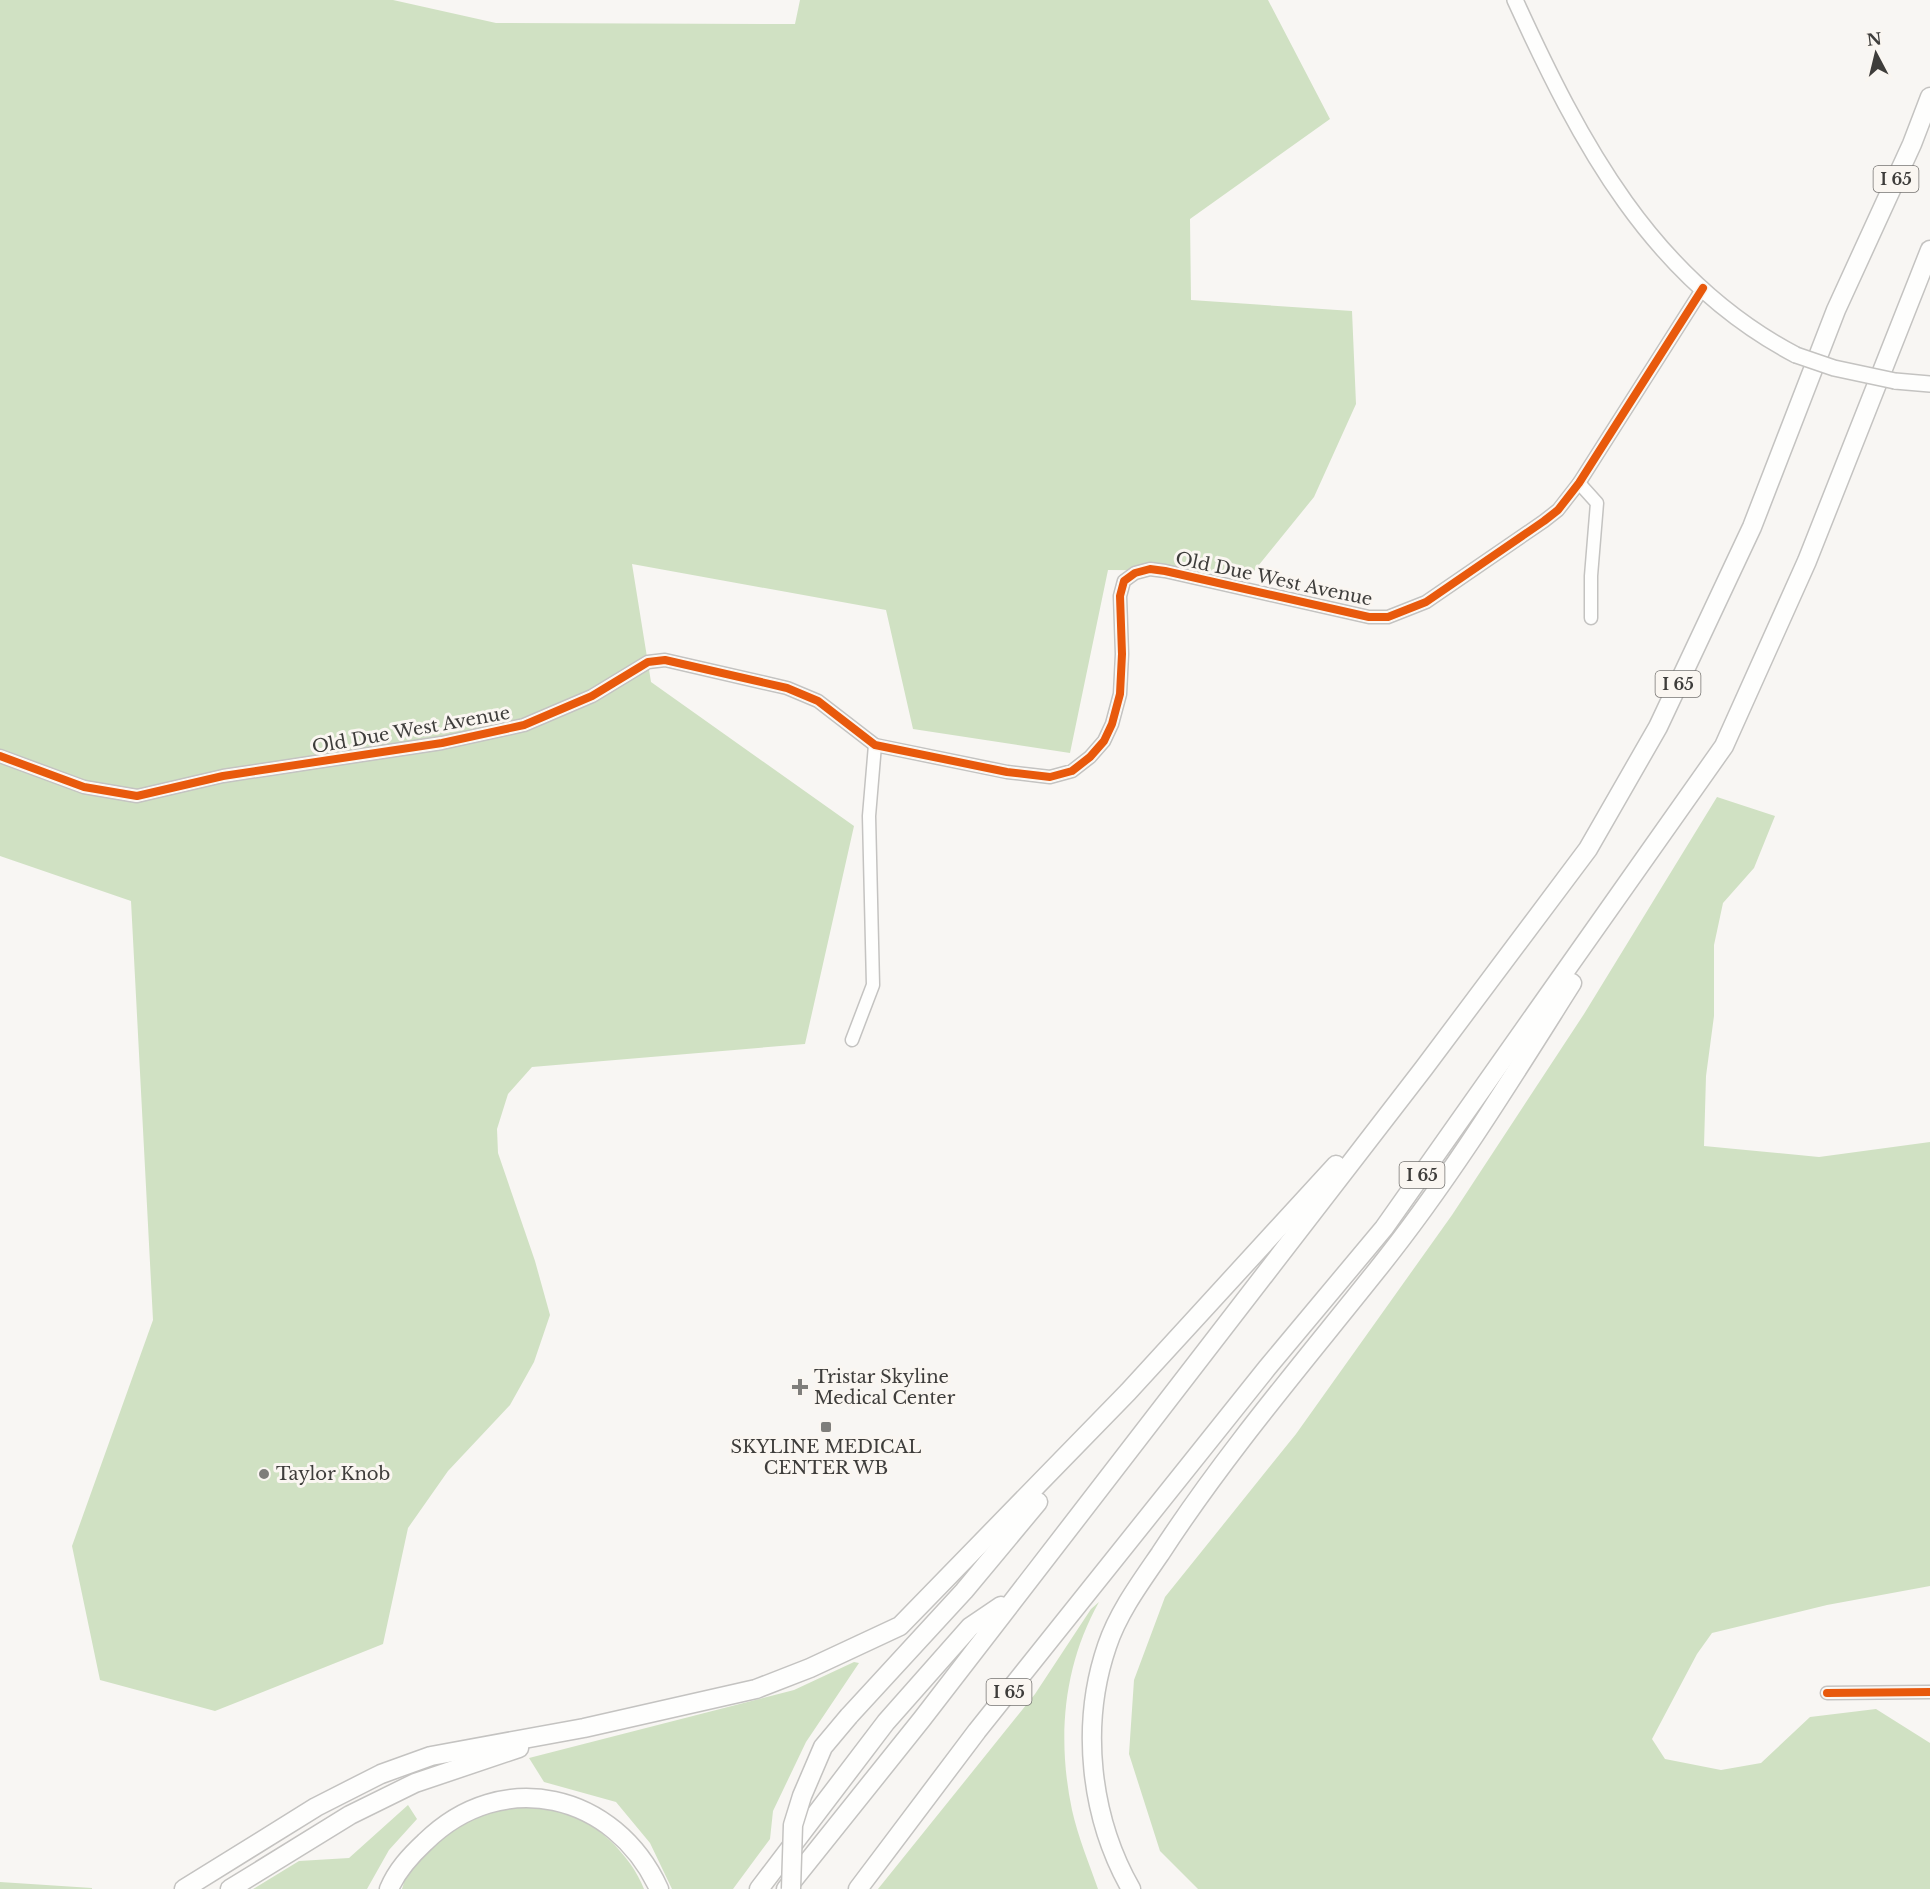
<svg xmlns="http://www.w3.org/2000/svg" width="1930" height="1889" viewBox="0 0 1930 1889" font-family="'Libre Baskerville',serif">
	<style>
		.green { fill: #d0e1c3 }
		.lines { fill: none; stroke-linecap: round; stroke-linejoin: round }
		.minor-casing { stroke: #c4c3c1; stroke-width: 15 }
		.major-casing { stroke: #c4c3c1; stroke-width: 18 }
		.highway-casing { stroke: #c4c3c1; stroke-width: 21 }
		.minor { stroke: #fefefd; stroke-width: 12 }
		.major { stroke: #fefefd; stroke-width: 15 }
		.highway { stroke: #fefefd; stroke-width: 18 }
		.major-bridge-casing { stroke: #c4c3c1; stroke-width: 18; stroke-linecap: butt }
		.highway-bridge-casing { stroke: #c4c3c1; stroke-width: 21; stroke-linecap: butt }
		.major-bridge { stroke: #fefefd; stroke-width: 15 }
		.highway-bridge { stroke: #fefefd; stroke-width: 18 }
		.cycleway-casing { stroke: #faf6f1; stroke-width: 11 }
		.cycleway { stroke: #e8590c; stroke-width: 8 }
		.poi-dot { fill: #7f7e7b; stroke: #faf6f1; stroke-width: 2 }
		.labels { text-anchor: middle; stroke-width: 6; stroke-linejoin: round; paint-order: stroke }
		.shield { fill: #faf6f1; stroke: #767472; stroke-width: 1.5 }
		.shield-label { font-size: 16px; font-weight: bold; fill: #3e3d3b }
		.street-label { font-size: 18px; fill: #3e3d3b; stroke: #faf6f1 }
		.poi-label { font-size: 18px; fill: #3e3d3b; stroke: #faf6f1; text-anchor: start }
	</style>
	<rect width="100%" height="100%" fill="#f8f6f3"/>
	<!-- green -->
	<g class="green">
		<polygon points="0,0 393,0 496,23 795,24 800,0 1268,0 1330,119 1190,219 1191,300 1352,311 1356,404 1314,497 1254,571 1108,570 1070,753 913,729 886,610 632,564 651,682 854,826 805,1044 532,1067 508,1094 497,1129 498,1153 535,1261 550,1315 534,1362 510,1405 448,1471 408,1528 383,1644 215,1711 100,1680 72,1546 153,1320 131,901 0,856"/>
		<polygon points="1717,797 1775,816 1754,868 1723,903 1714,945 1714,1016 1706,1076 1704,1146 1819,1157 1930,1142 1930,1586 1827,1605 1712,1633 1697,1654 1652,1739 1665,1759 1721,1770 1761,1763 1810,1717 1876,1709 1930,1743 1930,1889 1198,1889 1160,1851 1129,1754 1134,1680 1165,1597 1296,1434 1452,1215 1584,1014"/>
		<path d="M 1099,1602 C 1063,1666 1057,1739 1072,1810 C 1078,1837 1089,1863 1098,1889 L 878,1889 L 1035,1694 L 1091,1609 Z"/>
		<polygon points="854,1662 859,1663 806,1742 773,1811 770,1839 733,1889 672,1889 650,1843 616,1802 544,1782 529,1758 794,1690"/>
		<path d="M 525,1804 C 536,1806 547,1806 557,1809 C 594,1819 631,1855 644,1889 L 402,1889 C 417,1834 474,1813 525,1804 Z"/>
		<polygon points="408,1805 417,1819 389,1850 367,1889 253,1889 299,1861 349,1858"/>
		<polygon points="0,1882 92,1888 92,1889 0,1889"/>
	</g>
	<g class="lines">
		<defs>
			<g id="minor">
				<polyline points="1579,483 1597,503 1591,576 1591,618"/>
				<polyline points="0,756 84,787 137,796 223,776 442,743 524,725 592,696 648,662 665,660 787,688 818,701 875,745 1007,772 1050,777 1072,771 1090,757 1104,741 1112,724 1120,694 1122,654 1120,596 1124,581 1135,573 1150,569 1165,571 1369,617 1388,617 1426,602 1544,521 1558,510 1579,483 1703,288"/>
				<polyline points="852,1040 873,985 869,816 875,745"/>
				<polyline points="1827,1693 1930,1692"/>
			</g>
			<g id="major">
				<path d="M 1515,0 C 1580,142 1651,279 1796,355"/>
				<polyline points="1895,381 1930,384"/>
			</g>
			<g id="highway">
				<polyline points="849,1716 964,1591 1038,1502"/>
				<polyline points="184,1889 316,1807 381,1774 431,1756 584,1728 756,1689 810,1668 900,1626 1128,1392 1336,1165"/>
				<polyline points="230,1889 350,1815 415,1783 519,1748"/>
				<path d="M 389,1889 C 397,1870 410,1856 425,1842 C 502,1766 615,1793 659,1889"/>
				<polyline points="759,1889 886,1722 970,1627 1001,1606"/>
				<polyline points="786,1889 922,1719 1424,1068 1588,849 1658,727 1752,527 1836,310 1912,144 1930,97"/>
				<polyline points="858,1889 977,1731 1267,1368 1384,1228 1724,746 1807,561 1930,250"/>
				<path d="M 1131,1889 C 1090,1817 1080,1725 1107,1646 C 1118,1613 1140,1583 1160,1554 C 1225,1454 1303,1363 1377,1270 C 1450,1179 1510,1081 1572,983"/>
			</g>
		</defs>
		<!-- minor casing -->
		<use href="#minor" class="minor-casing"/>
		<!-- major casing -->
		<use href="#major" class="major-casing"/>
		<!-- highway casing -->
		<use href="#highway" class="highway-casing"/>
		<!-- minor -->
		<use href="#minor" class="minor"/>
		<!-- major -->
		<use href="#major" class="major"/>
		<!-- highway -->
		<use href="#highway" class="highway"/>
		<defs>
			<polyline id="major-bridge" points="1796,355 1834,368 1895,381"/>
			<polyline id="highway-bridge" points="791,1889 793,1825 802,1796 823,1747 849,1716"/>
		</defs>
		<!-- major-bridge casing -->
		<use href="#major-bridge" class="major-bridge-casing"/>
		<!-- highway-bridge casing -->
		<use href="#highway-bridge" class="highway-bridge-casing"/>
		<!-- major-bridge -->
		<use href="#major-bridge" class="major-bridge"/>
		<!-- highway-bridge -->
		<use href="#highway-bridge" class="highway-bridge"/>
		<defs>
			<g id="cycleway">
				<polyline points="0,756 84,787 137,796 223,776 442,743 524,725 592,696 648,662 665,660 787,688 818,701 875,745 1007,772 1050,777 1072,771 1090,757 1104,741 1112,724 1120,694 1122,654 1120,596 1124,581 1135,573 1150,569 1165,571 1369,617 1388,617 1426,602 1544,521 1558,510 1579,483 1703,288"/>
				<polyline points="1827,1693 1930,1692"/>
			</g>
		</defs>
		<!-- cycleway casing -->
		<use href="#cycleway" class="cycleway-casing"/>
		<!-- cycleway -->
		<use href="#cycleway" class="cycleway"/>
	</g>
	<!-- markers -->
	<g class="poi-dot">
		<path d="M797 1378h6v6h6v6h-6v6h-6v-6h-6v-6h6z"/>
		<rect x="820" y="1421" width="12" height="12" rx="3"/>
		<circle cx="264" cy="1474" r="6"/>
	</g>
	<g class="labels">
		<!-- shield labels -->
		<g class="shield">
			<rect x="1873.5" y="166" width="45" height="26" rx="4.5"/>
			<rect x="1655.5" y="671" width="45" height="26" rx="4.5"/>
			<rect x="1399.5" y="1162" width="45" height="26" rx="4.5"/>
			<rect x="986.5" y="1679" width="45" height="26" rx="4.5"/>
		</g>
		<g class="shield-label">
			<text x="1896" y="185">I 65</text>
			<text x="1678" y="690">I 65</text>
			<text x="1422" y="1181">I 65</text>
			<text x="1009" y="1698">I 65</text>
		</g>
		<!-- street labels -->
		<g class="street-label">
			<text transform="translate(1274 579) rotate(12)" y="6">Old Due West Avenue</text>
			<text transform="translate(411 730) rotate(-10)" y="6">Old Due West Avenue</text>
		</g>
		<!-- poi labels -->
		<g class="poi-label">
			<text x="814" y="1383">Tristar Skyline<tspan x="814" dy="21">Medical Center</tspan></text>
			<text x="826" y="1453" text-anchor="middle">SKYLINE MEDICAL<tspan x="826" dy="21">CENTER WB</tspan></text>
			<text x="276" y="1480">Taylor Knob</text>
		</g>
	</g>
	<!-- north arrow -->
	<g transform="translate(1876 54) rotate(353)" stroke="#faf6f1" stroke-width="4.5" paint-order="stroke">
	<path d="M0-4.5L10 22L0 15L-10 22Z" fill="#3e3d3b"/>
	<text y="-9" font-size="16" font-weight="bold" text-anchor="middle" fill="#3e3d3b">N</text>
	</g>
</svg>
